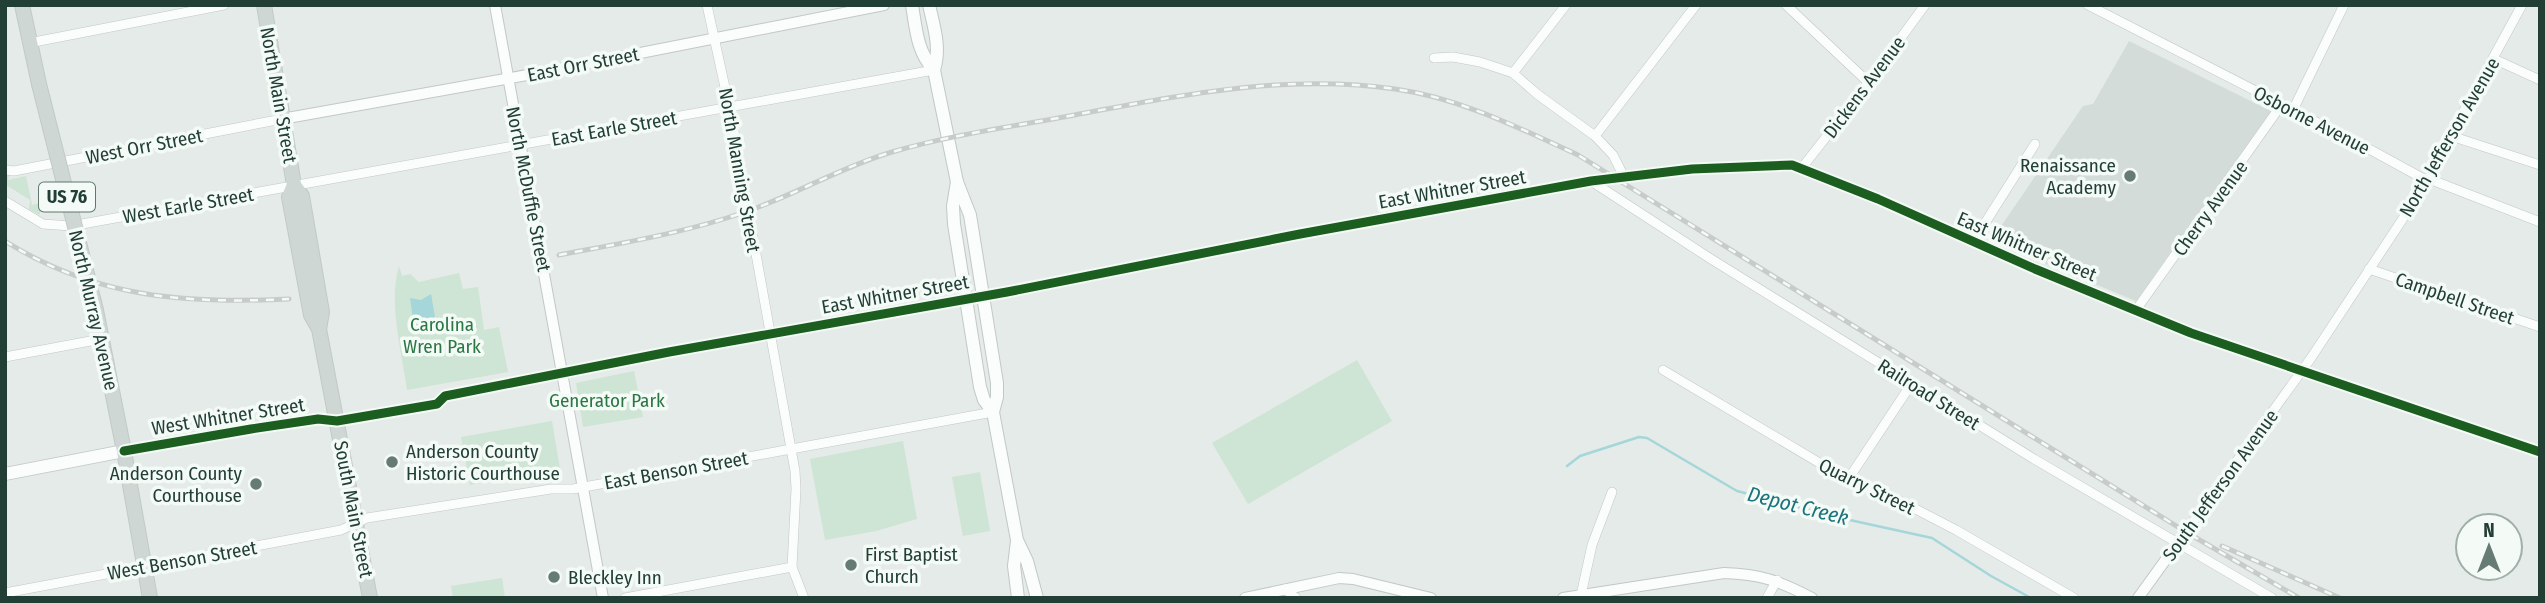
<svg xmlns="http://www.w3.org/2000/svg" width="2545" height="603" viewBox="0 0 2545 603" font-family="'Fira Sans Condensed',sans-serif">
	<style>
		.built { fill: #d3dcd8 }
		.green { fill: #cee4d4 }
		.water { fill: #a5d6d9 }
		.lines { fill: none; stroke-linecap: round; stroke-linejoin: round }
		.stream { stroke: #a5d6d9; stroke-width: 2.5 }
		.minor-casing { stroke: #c2c8c5; stroke-width: 10 }
		.tertiary-casing { stroke: #c2c8c5; stroke-width: 12 }
		.secondary-casing { stroke: #c1c8c5; stroke-width: 14 }
		.primary-casing { stroke: #c1cac7; stroke-width: 16 }
		.minor { stroke: #fbfcfc; stroke-width: 9 }
		.tertiary { stroke: #fbfcfc; stroke-width: 10 }
		.secondary { stroke: #fbfcfc; stroke-width: 12 }
		.primary { stroke: #ced7d4; stroke-width: 14 }
		.rail-casing { stroke: #c7ccca; stroke-width: 5 }
		.rail { stroke: #f4faf6; stroke-width: 2.5; stroke-dasharray: 8; stroke-linecap: butt }
		.primary-bridge-casing { stroke: #c1cac7; stroke-width: 16; stroke-linecap: butt }
		.primary-bridge { stroke: #ced7d4; stroke-width: 14 }
		.cycleway-casing { stroke: #f4faf6; stroke-width: 13 }
		.cycleway { stroke: #1b5e20; stroke-width: 9 }
		.poi-dot { fill: #667b74; stroke: #f4faf6; stroke-width: 2.5 }
		.labels { text-anchor: middle; stroke-width: 7; stroke-linejoin: round; paint-order: stroke }
		.shield { fill: #f4faf6; stroke: #617770; stroke-width: 2 }
		.shield-label { font-size: 18px; font-weight: bold; fill: #223f36 }
		.street-label { font-size: 19px; fill: #223f36; stroke: #f4faf6 }
		.poi-label { font-size: 19px; fill: #223f36; stroke: #f4faf6; text-anchor: start }
		.park-label { font-size: 19px; fill: #2b7744; stroke: #f4faf6 }
		.water-label { font-size: 21px; font-style: italic; fill: #1a737d; stroke: #f4faf6 }
	</style>
	<rect width="100%" height="100%" fill="#e5ebe8"/>
	<!-- built -->
	<polygon class="built" points="2129,41 2271,111 2136,301 1991,241 2083,106 2093,104"/>
	<!-- green -->
	<g class="green">
		<polygon points="6,174 9,174 8,180 26,176 32,205 40,203 42,209 39,215 29,209 30,200 6,185 5,187"/>
		<path d="M 399,266 L 402,276 L 410,274 L 419,282 L 459,273 L 463,289 L 478,287 L 484,330 L 499,327 L 508,372 L 407,390 C 402,352 388,303 399,266 Z"/>
		<polygon points="1357,360 1392,421 1248,504 1212,443"/>
		<polygon points="634,371 643,417 583,427 576,383"/>
		<polygon points="552,421 560,469 470,485 461,437"/>
		<polygon points="903,441 917,519 876,531 825,540 810,459"/>
		<polygon points="980,472 990,531 963,536 952,477"/>
		<polygon points="502,578 505,598 453,598 451,586"/>
	</g>
	<!-- water -->
	<polygon class="water" points="431,294 436,323 428,327 414,326 410,298 421,300"/>
	<g class="lines">
		<!-- stream -->
		<polyline class="stream" points="1567,466 1580,456 1639,437 1647,438 1737,491 1836,517 1932,538 1991,576 2031,598"/>
		<defs>
			<g id="minor">
				<polyline points="707,5 731,115 795,471 796,489 792,567 804,598"/>
				<polyline points="1786,5 1869,83"/>
				<polyline points="2088,5 2369,149 2424,179 2429,179 2540,222"/>
				<polyline points="29,43 224,5"/>
				<polyline points="1434,58 1453,57 1480,62 1513,73 1537,94 1595,136 1613,155 1624,177"/>
				<polyline points="2494,59 2540,80"/>
				<polyline points="1513,73 1566,5"/>
				<polyline points="2293,110 2344,5"/>
				<polyline points="1595,136 1696,5"/>
				<polyline points="2451,136 2540,165"/>
				<polyline points="1801,169 1859,95 1925,5"/>
				<polyline points="5,170 14,171 282,119"/>
				<polyline points="1591,181 1711,259 2034,459 2272,598"/>
				<polyline points="5,201 43,224 71,226 934,70"/>
				<polyline points="1973,242 2035,144"/>
				<polyline points="2369,269 2540,327"/>
				<polyline points="2136,310 2282,104"/>
				<polyline points="5,357 101,339"/>
				<polyline points="1663,370 1838,474 1879,490 1956,530 2074,598"/>
				<polyline points="124,451 251,429 318,419 337,421 437,404 445,396 563,373"/>
				<polyline points="1849,478 1912,383"/>
				<polyline points="2177,544 2311,358 2429,179 2436,162 2522,5"/>
				<polyline points="1285,589 1296,598"/>
				<polyline points="5,593 341,530 367,518 551,489 573,489 993,412"/>
				<polyline points="1581,595 1592,545 1612,492"/>
				<polyline points="625,598 792,567"/>
				<polyline points="1767,598 1777,580"/>
			</g>
			<g id="tertiary">
				<polyline points="495,5 603,598"/>
				<polyline points="282,119 544,72 884,5"/>
				<polyline points="563,373 669,352 1007,292 1300,234 1591,181 1692,169 1792,165 1878,199 2035,269 2191,333 2540,452"/>
				<polyline points="1245,598 1339,578 1353,579 1431,598"/>
				<path d="M 1563,598 L 1724,573 C 1761,574 1779,581 1812,598"/>
				<polyline points="2138,598 2177,544"/>
			</g>
			<g id="secondary">
				<path d="M 912,5 C 916,29 917,52 934,70"/>
				<path d="M 929,5 C 934,27 941,48 934,70 L 957,182 L 970,215 L 997,383 L 997,397 L 993,412 L 1017,540 L 1027,561 L 1037,598"/>
				<polyline points="957,182 953,206 954,224 980,387 984,400 993,412"/>
				<polyline points="5,474 124,451"/>
				<polyline points="1017,541 1014,566 1018,598"/>
			</g>
			<g id="primary">
				<polyline points="22,5 39,84"/>
				<polyline points="264,5 294,185 302,196 322,312 319,329"/>
				<polyline points="294,185 289,197 311,315 319,329 370,598"/>
				<polyline points="96,310 124,451 150,598"/>
			</g>
		</defs>
		<!-- minor casing -->
		<use href="#minor" class="minor-casing"/>
		<!-- tertiary casing -->
		<use href="#tertiary" class="tertiary-casing"/>
		<!-- secondary casing -->
		<use href="#secondary" class="secondary-casing"/>
		<!-- primary casing -->
		<use href="#primary" class="primary-casing"/>
		<!-- minor -->
		<use href="#minor" class="minor"/>
		<!-- tertiary -->
		<use href="#tertiary" class="tertiary"/>
		<!-- secondary -->
		<use href="#secondary" class="secondary"/>
		<!-- primary -->
		<use href="#primary" class="primary"/>
		<defs>
			<g id="rail">
				<path d="M 5,241 C 95,298 186,304 289,299"/>
				<path d="M 559,255 C 622,243 685,233 745,212 C 795,195 841,167 892,152 C 950,135 1010,127 1069,116 C 1177,96 1284,73 1395,89 C 1460,98 1519,128 1578,155 L 2186,532 L 2299,598"/>
				<polyline points="2222,546 2340,598"/>
			</g>
		</defs>
		<!-- rail casing -->
		<use href="#rail" class="rail-casing"/>
		<!-- rail -->
		<use href="#rail" class="rail"/>
		<defs>
			<polyline id="primary-bridge" points="39,84 96,310"/>
		</defs>
		<!-- primary-bridge casing -->
		<use href="#primary-bridge" class="primary-bridge-casing"/>
		<!-- primary-bridge -->
		<use href="#primary-bridge" class="primary-bridge"/>
		<defs>
			<polyline id="cycleway" points="124,451 251,429 318,419 337,421 437,404 445,396 669,352 1007,292 1300,234 1591,181 1692,169 1792,165 1878,199 2035,269 2191,333 2540,452"/>
		</defs>
		<!-- cycleway casing -->
		<use href="#cycleway" class="cycleway-casing"/>
		<!-- cycleway -->
		<use href="#cycleway" class="cycleway"/>
	</g>
	<!-- markers -->
	<g class="poi-dot">
		<circle cx="2130" cy="176" r="7"/>
		<circle cx="392" cy="462" r="7"/>
		<circle cx="256" cy="484" r="7"/>
		<circle cx="851" cy="565" r="7"/>
		<circle cx="554" cy="577" r="7"/>
	</g>
	<g class="labels">
		<!-- shield labels -->
		<rect class="shield" x="39" y="182.5" width="56" height="29" rx="5"/>
		<g class="shield-label">
			<text x="67" y="203">US 76</text>
		</g>
		<!-- street labels -->
		<g class="street-label">
			<text transform="translate(583 64) rotate(-11)" y="7">East Orr Street</text>
			<text transform="translate(1864 87) rotate(-53)" y="7">Dickens Avenue</text>
			<text transform="translate(279 95) rotate(80)" y="7">North Main Street</text>
			<text transform="translate(2312 120) rotate(27)" y="7">Osborne Avenue</text>
			<text transform="translate(614 128) rotate(-10)" y="7">East Earle Street</text>
			<text transform="translate(2449 137) rotate(-60)" y="7">North Jefferson Avenue</text>
			<text transform="translate(144 146) rotate(-11)" y="7">West Orr Street</text>
			<text transform="translate(740 170) rotate(80)" y="7">North Manning Street</text>
			<text transform="translate(529 189) rotate(79)" y="7">North McDuffie Street</text>
			<text transform="translate(1452 189) rotate(-10)" y="7">East Whitner Street</text>
			<text transform="translate(188 205) rotate(-10)" y="7">West Earle Street</text>
			<text transform="translate(2210 208) rotate(-54)" y="7">Cherry Avenue</text>
			<text transform="translate(2027 246) rotate(23)" y="7">East Whitner Street</text>
			<text transform="translate(895 294) rotate(-10)" y="7">East Whitner Street</text>
			<text transform="translate(2455 298) rotate(19)" y="7">Campbell Street</text>
			<text transform="translate(94 310) rotate(77)" y="7">North Murray Avenue</text>
			<text transform="translate(1929 394) rotate(32)" y="7">Railroad Street</text>
			<text transform="translate(228 416) rotate(-9)" y="7">West Whitner Street</text>
			<text transform="translate(676 470) rotate(-10)" y="7">East Benson Street</text>
			<text transform="translate(2220 485) rotate(-54)" y="7">South Jefferson Avenue</text>
			<text transform="translate(1867 486) rotate(26)" y="7">Quarry Street</text>
			<text transform="translate(354 509) rotate(79)" y="7">South Main Street</text>
			<text transform="translate(182 560) rotate(-10)" y="7">West Benson Street</text>
		</g>
		<!-- poi labels -->
		<g class="poi-label">
			<text x="2116" y="172" text-anchor="end">Renaissance<tspan x="2116" dy="22">Academy</tspan></text>
			<text x="406" y="458">Anderson County<tspan x="406" dy="22">Historic Courthouse</tspan></text>
			<text x="242" y="480" text-anchor="end">Anderson County<tspan x="242" dy="22">Courthouse</tspan></text>
			<text x="865" y="561">First Baptist<tspan x="865" dy="22">Church</tspan></text>
			<text x="568" y="584">Bleckley Inn</text>
		</g>
		<!-- park labels -->
		<g class="park-label">
			<text x="442" y="331">Carolina<tspan x="442" dy="22">Wren Park</tspan></text>
			<text x="607" y="407">Generator Park</text>
		</g>
		<!-- water labels -->
		<g class="water-label">
			<text transform="translate(1798 506) rotate(14)" y="7">Depot Creek</text>
		</g>
	</g>
	<!-- border -->
	<rect width="2545" height="603" fill="none" stroke="#223f36" stroke-width="14"/>
	<!-- north arrow -->
	<g transform="translate(2489 547)"><circle r="33" fill="#f4faf6" stroke="#a0afa9" stroke-width="2"/>
	<path d="M0-5L12 26L0 18L-12 26Z" fill="#667b74"/>
	<text y="-10" font-size="19" font-weight="bold" text-anchor="middle" fill="#223f36">N</text>
	</g>
</svg>
